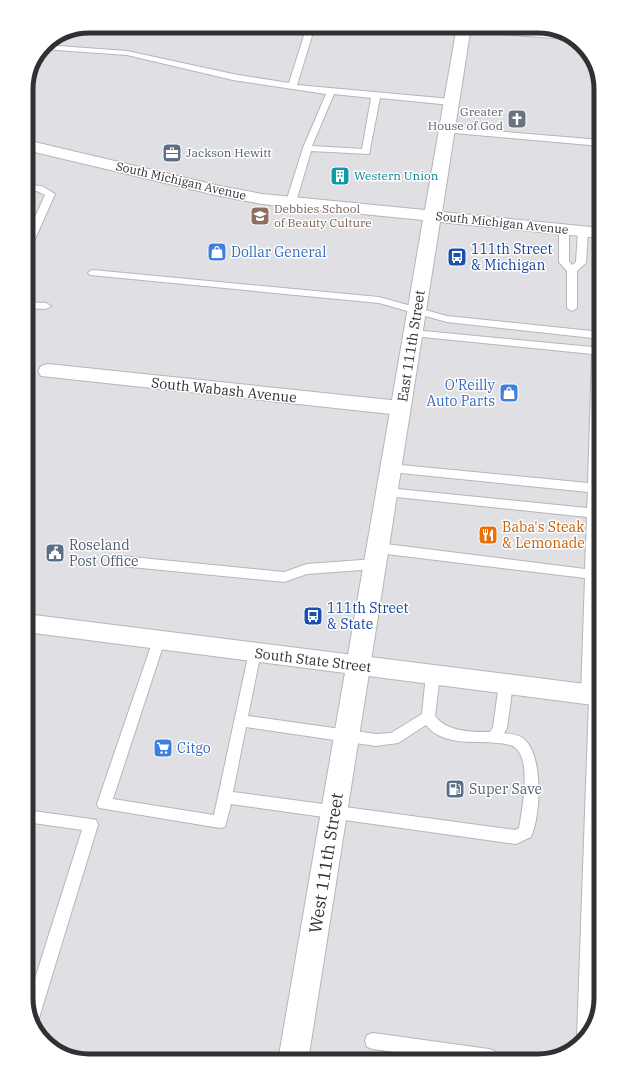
<svg xmlns="http://www.w3.org/2000/svg" width="627" height="1087" viewBox="0 0 627 1087" font-family="'IBM Plex Serif',serif">
	<style>
		.lines { fill: none; stroke-linecap: round; stroke-linejoin: round }
		.service-casing { stroke: #b6b5b8; stroke-width: 2 }
		.minor-casing { stroke: #b6b5b8; stroke-width: 2 }
		.tertiary-casing { stroke: #b6b5b8; stroke-width: 2 }
		.secondary-casing { stroke: #b6b5b8; stroke-width: 2 }
		.service { fill: #fff; fill-rule: evenodd }
		.minor { fill: #fff; fill-rule: evenodd }
		.tertiary { fill: #fff; fill-rule: evenodd }
		.secondary { fill: #fff; fill-rule: evenodd }
		.labels { text-anchor: middle; stroke-width: 3; stroke-linejoin: round; paint-order: stroke }
		.far-worship-label { font-size: 12px; fill: #5b616d; stroke: #fff; text-anchor: end }
		.far-service-label { font-size: 12px; fill: #4e5e75; stroke: #fff; text-anchor: start }
		.far-culture-label { font-size: 12px; fill: #0d838f; stroke: #fff; text-anchor: start }
		.far-street-label { font-size: 12px; fill: #313032; stroke: #fff }
		.far-education-label { font-size: 12px; fill: #785e54; stroke: #fff; text-anchor: start }
		.transit-label { font-size: 14px; fill: #164399; stroke: #fff; text-anchor: start }
		.shop-label { font-size: 14px; fill: #366cbe; stroke: #fff; text-anchor: start }
		.street-label { font-size: 14px; fill: #313032; stroke: #fff }
		.food-label { font-size: 14px; fill: #c56008; stroke: #fff; text-anchor: start }
		.service-label { font-size: 14px; fill: #4e5e75; stroke: #fff; text-anchor: start }
		.near-street-label { font-size: 17px; fill: #313032; stroke: #fff }
		.rim { fill: none; stroke: #313032; stroke-width: 5 }
	</style>
	<rect width="100%" height="100%" fill="#e0dfe3"/>
	<g class="lines">
		<defs>
			<g id="service">
				<path d="M 307,26 L 315,26 L 297,85 L 451,99 L 455,102 L 451,105 L 380,98 L 369,154 L 311,151 L 296,202 L 291,205 L 286,202 L 303,148 L 326,94 L 233,80 L 127,55 L 42,49 L 45,45 L 127,51 L 233,74 L 289,83 ZM 334,94 L 371,98 L 362,149 L 312,146 Z"/>
				<polygon points="446,127 601,140 601,146 443,132 442,130"/>
				<polygon points="26,185 42,186 55,194 31,248 26,251 26,237 45,195 37,191 26,191"/>
				<polygon points="564,226 569,229 569,261 572,265 576,262 578,231 583,228 588,231 586,263 577,271 577,308 572,311 567,308 567,271 559,262 559,229"/>
				<polygon points="93,270 379,297 447,316 601,332 601,427 595,690 601,692 593,1023 590,1033 579,1043 577,1037 589,700 583,699 581,695 585,578 378,553 374,551 372,548 374,545 378,543 585,569 587,517 387,496 383,495 381,492 383,489 387,488 587,508 588,492 391,472 385,468 391,464 588,483 592,354 413,336 408,333 413,330 592,347 593,338 447,322 379,303 90,275 88,273 90,271"/>
				<polygon points="26,302 46,303 51,306 46,309 26,308"/>
				<polygon points="121,556 284,572 307,564 375,559 379,561 381,564 379,567 375,569 307,574 284,582 121,566 117,564 115,561 117,558"/>
				<path d="M 159,635 L 164,636 L 165,640 L 113,799 L 214,815 L 249,652 L 250,648 L 255,647 L 260,648 L 261,652 L 248,716 L 376,734 L 391,733 L 422,714 L 426,675 L 428,671 L 433,670 L 438,671 L 440,675 L 435,716 C 447,732 471,732 490,732 L 493,727 L 499,684 L 501,680 L 506,679 L 511,680 L 513,684 L 507,728 L 504,733 C 511,734 520,735 525,740 C 543,757 541,815 531,837 L 516,844 L 231,804 L 225,827 L 220,828 L 99,808 L 97,804 L 153,640 L 154,636 ZM 426,725 C 433,734 441,737 452,740 C 471,744 491,740 510,745 C 534,752 522,810 519,828 L 515,830 L 233,792 L 246,727 L 376,746 L 398,743 Z"/>
				<polygon points="26,810 91,819 96,820 98,825 39,1018 37,1024 32,1025 27,1004 82,830 26,822"/>
				<polygon points="373,1033 489,1049 495,1051 497,1057 496,1061 460,1061 373,1049 367,1047 365,1041 367,1035"/>
			</g>
			<g id="minor">
				<path d="M 457,26 C 496,26 536,24 573,37 L 567,39 L 464,31 L 459,30 Z"/>
				<polygon points="48,364 400,401 407,403 410,408 407,413 400,415 41,376 38,371 41,366"/>
			</g>
			<polygon id="tertiary" points="26,614 601,686 601,706 26,632"/>
			<polygon id="secondary" points="457,26 471,26 442,212 601,228 601,238 440,222 308,1061 278,1061 423,220 262,204 220,196 26,150 26,140 220,186 262,194 425,210"/>
		</defs>
		<!-- service casing -->
		<use href="#service" class="service-casing"/>
		<!-- minor casing -->
		<use href="#minor" class="minor-casing"/>
		<!-- tertiary casing -->
		<use href="#tertiary" class="tertiary-casing"/>
		<!-- secondary casing -->
		<use href="#secondary" class="secondary-casing"/>
		<!-- service -->
		<use href="#service" class="service"/>
		<!-- minor -->
		<use href="#minor" class="minor"/>
		<!-- tertiary -->
		<use href="#tertiary" class="tertiary"/>
		<!-- secondary -->
		<use href="#secondary" class="secondary"/>
	</g>
	<!-- icons -->
	<defs>
		<symbol id="church-square" viewBox="-11 -11 22 22"><rect x="-9" y="-9" width="18" height="18" rx="4" fill="#6b7280" stroke="#fff"/><path d="M-1.2-6h2.4v3.5h3.3v2.4h-3.3V6h-2.4V-.1h-3.3v-2.4h3.3Z" fill="#fff"/></symbol>
		<symbol id="office-square" viewBox="-11 -11 22 22"><rect x="-9" y="-9" width="18" height="18" rx="4" fill="#5c6f8a" stroke="#fff"/><path d="M-6-3h4V-5.5h4V-3h4V5H-6ZM-1-4.5V-3h2v-1.5ZM-6 0V1H6V0Z" fill="#fff"/></symbol>
		<symbol id="building-square" viewBox="-11 -11 22 22"><rect x="-9" y="-9" width="18" height="18" rx="4" fill="#0f9aa8" stroke="#fff"/><path d="M-4-6H4V6H1V3H-1V6H-4ZM-2.5-4.3h1.7v1.8h-1.7ZM.8-4.3h1.7v1.8H.8ZM-2.5-1h1.7V.8h-1.7ZM.8-1h1.7V.8H.8Z" fill="#fff"/></symbol>
		<symbol id="school-square" viewBox="-11 -11 22 22"><rect x="-9" y="-9" width="18" height="18" rx="4" fill="#8d6e63" stroke="#fff"/><path d="M0-5L7-2L0 1L-7-2ZM-4 1L0 2.5L4 1V4Q0 6-4 4Z" fill="#fff"/></symbol>
		<symbol id="shop-square" viewBox="-11 -11 22 22"><rect x="-9" y="-9" width="18" height="18" rx="4" fill="#3f7fe0" stroke="#fff"/><path d="M-5-2.5h2.3a2.7 3.5 0 0 1 5.4 0H5L5.5 6h-11ZM-1.5-2.5h3a1.5 2.3 0 0 0-3 0Z" fill="#fff"/></symbol>
		<symbol id="bus-square" viewBox="-11 -11 22 22"><rect x="-9" y="-9" width="18" height="18" rx="4" fill="#1a4fb4" stroke="#fff"/><path d="M-5-6H5V4H4V6H2V4H-2V6H-4V4H-5ZM-3.5-4V0h7V-4ZM-3.5 1.2v1.5H-2V1.2ZM2 1.2v1.5H3.5V1.2Z" fill="#fff"/></symbol>
		<symbol id="restaurant-square" viewBox="-11 -11 22 22"><rect x="-9" y="-9" width="18" height="18" rx="4" fill="#e8710a" stroke="#fff"/><path d="M-5-6h1v4h1v-4h1v4h1v-4h1v5L-1.5 .5V6h-2V.5L-5-1ZM5-6V6H3V1.5H1.5Q1.5-4 5-6Z" fill="#fff"/></symbol>
		<symbol id="civic-square" viewBox="-11 -11 22 22"><rect x="-9" y="-9" width="18" height="18" rx="4" fill="#5c6f8a" stroke="#fff"/><path d="M-.6-6.5H3V-4.5H.6V-3L4-1V1h2V6H-6V1h2V-1L-.6-3ZM-1.2 2.5V6h2.4V2.5Z" fill="#fff"/></symbol>
		<symbol id="supermarket-square" viewBox="-11 -11 22 22"><rect x="-9" y="-9" width="18" height="18" rx="4" fill="#3f7fe0" stroke="#fff"/><path d="M-6-5.5h2.5l.6 2H6L4.5 2H-2.5L-4.4-4H-6ZM-1.5 3.2a1.3 1.3 0 1 0 .1 0ZM3 3.2a1.3 1.3 0 1 0 .1 0Z" fill="#fff"/></symbol>
		<symbol id="fuel-square" viewBox="-11 -11 22 22"><rect x="-9" y="-9" width="18" height="18" rx="4" fill="#5c6f8a" stroke="#fff"/><path d="M-5.5-6h7V0h2V4h1.3V-2.5L3-4.5l.8-.8L6-3V5H2.5V1h-1V6h-7ZM-4.2-4.7v3.2H.2V-4.7Z" fill="#fff"/></symbol>
	</defs>
	<g fill-rule="evenodd">
		<use href="#church-square" x="506" y="108" width="22" height="22"/>
		<use href="#office-square" x="161" y="142" width="22" height="22"/>
		<use href="#building-square" x="329" y="165" width="22" height="22"/>
		<use href="#school-square" x="249" y="205" width="22" height="22"/>
		<use href="#shop-square" x="206" y="241" width="22" height="22"/>
		<use href="#bus-square" x="446" y="246" width="22" height="22"/>
		<use href="#shop-square" x="498" y="382" width="22" height="22"/>
		<use href="#restaurant-square" x="477" y="524" width="22" height="22"/>
		<use href="#civic-square" x="44" y="542" width="22" height="22"/>
		<use href="#bus-square" x="302" y="605" width="22" height="22"/>
		<use href="#supermarket-square" x="152" y="737" width="22" height="22"/>
		<use href="#fuel-square" x="444" y="778" width="22" height="22"/>
	</g>
	<g class="labels">
		<!-- far-worship labels -->
		<g class="far-worship-label">
			<text x="503" y="116">Greater<tspan x="503" dy="14">House of God</tspan></text>
		</g>
		<!-- far-service labels -->
		<g class="far-service-label">
			<text x="186" y="157">Jackson Hewitt</text>
		</g>
		<!-- far-culture labels -->
		<g class="far-culture-label">
			<text x="354" y="180">Western Union</text>
		</g>
		<!-- far-street labels -->
		<g class="far-street-label">
			<text transform="translate(181 181) rotate(13)" y="4">South Michigan Avenue</text>
			<text transform="translate(502 223) rotate(6)" y="4">South Michigan Avenue</text>
		</g>
		<!-- far-education labels -->
		<g class="far-education-label">
			<text x="274" y="213">Debbies School<tspan x="274" dy="14">of Beauty Culture</tspan></text>
		</g>
		<!-- transit labels -->
		<g class="transit-label">
			<text x="471" y="254">111th Street<tspan x="471" dy="16">&amp; Michigan</tspan></text>
			<text x="327" y="613">111th Street<tspan x="327" dy="16">&amp; State</tspan></text>
		</g>
		<!-- shop labels -->
		<g class="shop-label">
			<text x="231" y="257">Dollar General</text>
			<text x="495" y="390" text-anchor="end">O'Reilly<tspan x="495" dy="16">Auto Parts</tspan></text>
			<text x="177" y="753">Citgo</text>
		</g>
		<!-- street labels -->
		<g class="street-label">
			<text transform="translate(411 346) rotate(-81)" y="5">East 111th Street</text>
			<text transform="translate(224 390) rotate(6)" y="5">South Wabash Avenue</text>
			<text transform="translate(313 660) rotate(7)" y="5">South State Street</text>
		</g>
		<!-- food labels -->
		<g class="food-label">
			<text x="502" y="532">Baba's Steak<tspan x="502" dy="16">&amp; Lemonade</tspan></text>
		</g>
		<!-- service labels -->
		<g class="service-label">
			<text x="69" y="550">Roseland<tspan x="69" dy="16">Post Office</tspan></text>
			<text x="469" y="794">Super Save</text>
		</g>
		<!-- near-street labels -->
		<g class="near-street-label">
			<text transform="translate(326 863) rotate(-81)" y="6">West 111th Street</text>
		</g>
	</g>
	<!-- crop -->
	<path d="M0 0H627V1087H0ZM89 33H538A56 56 0 0 1 594 89V998A56 56 0 0 1 538 1054H89A56 56 0 0 1 33 998V89A56 56 0 0 1 89 33Z" fill="#fff" fill-rule="evenodd"/>
	<path class="rim" d="M89 33H538A56 56 0 0 1 594 89V998A56 56 0 0 1 538 1054H89A56 56 0 0 1 33 998V89A56 56 0 0 1 89 33Z"/>
</svg>
